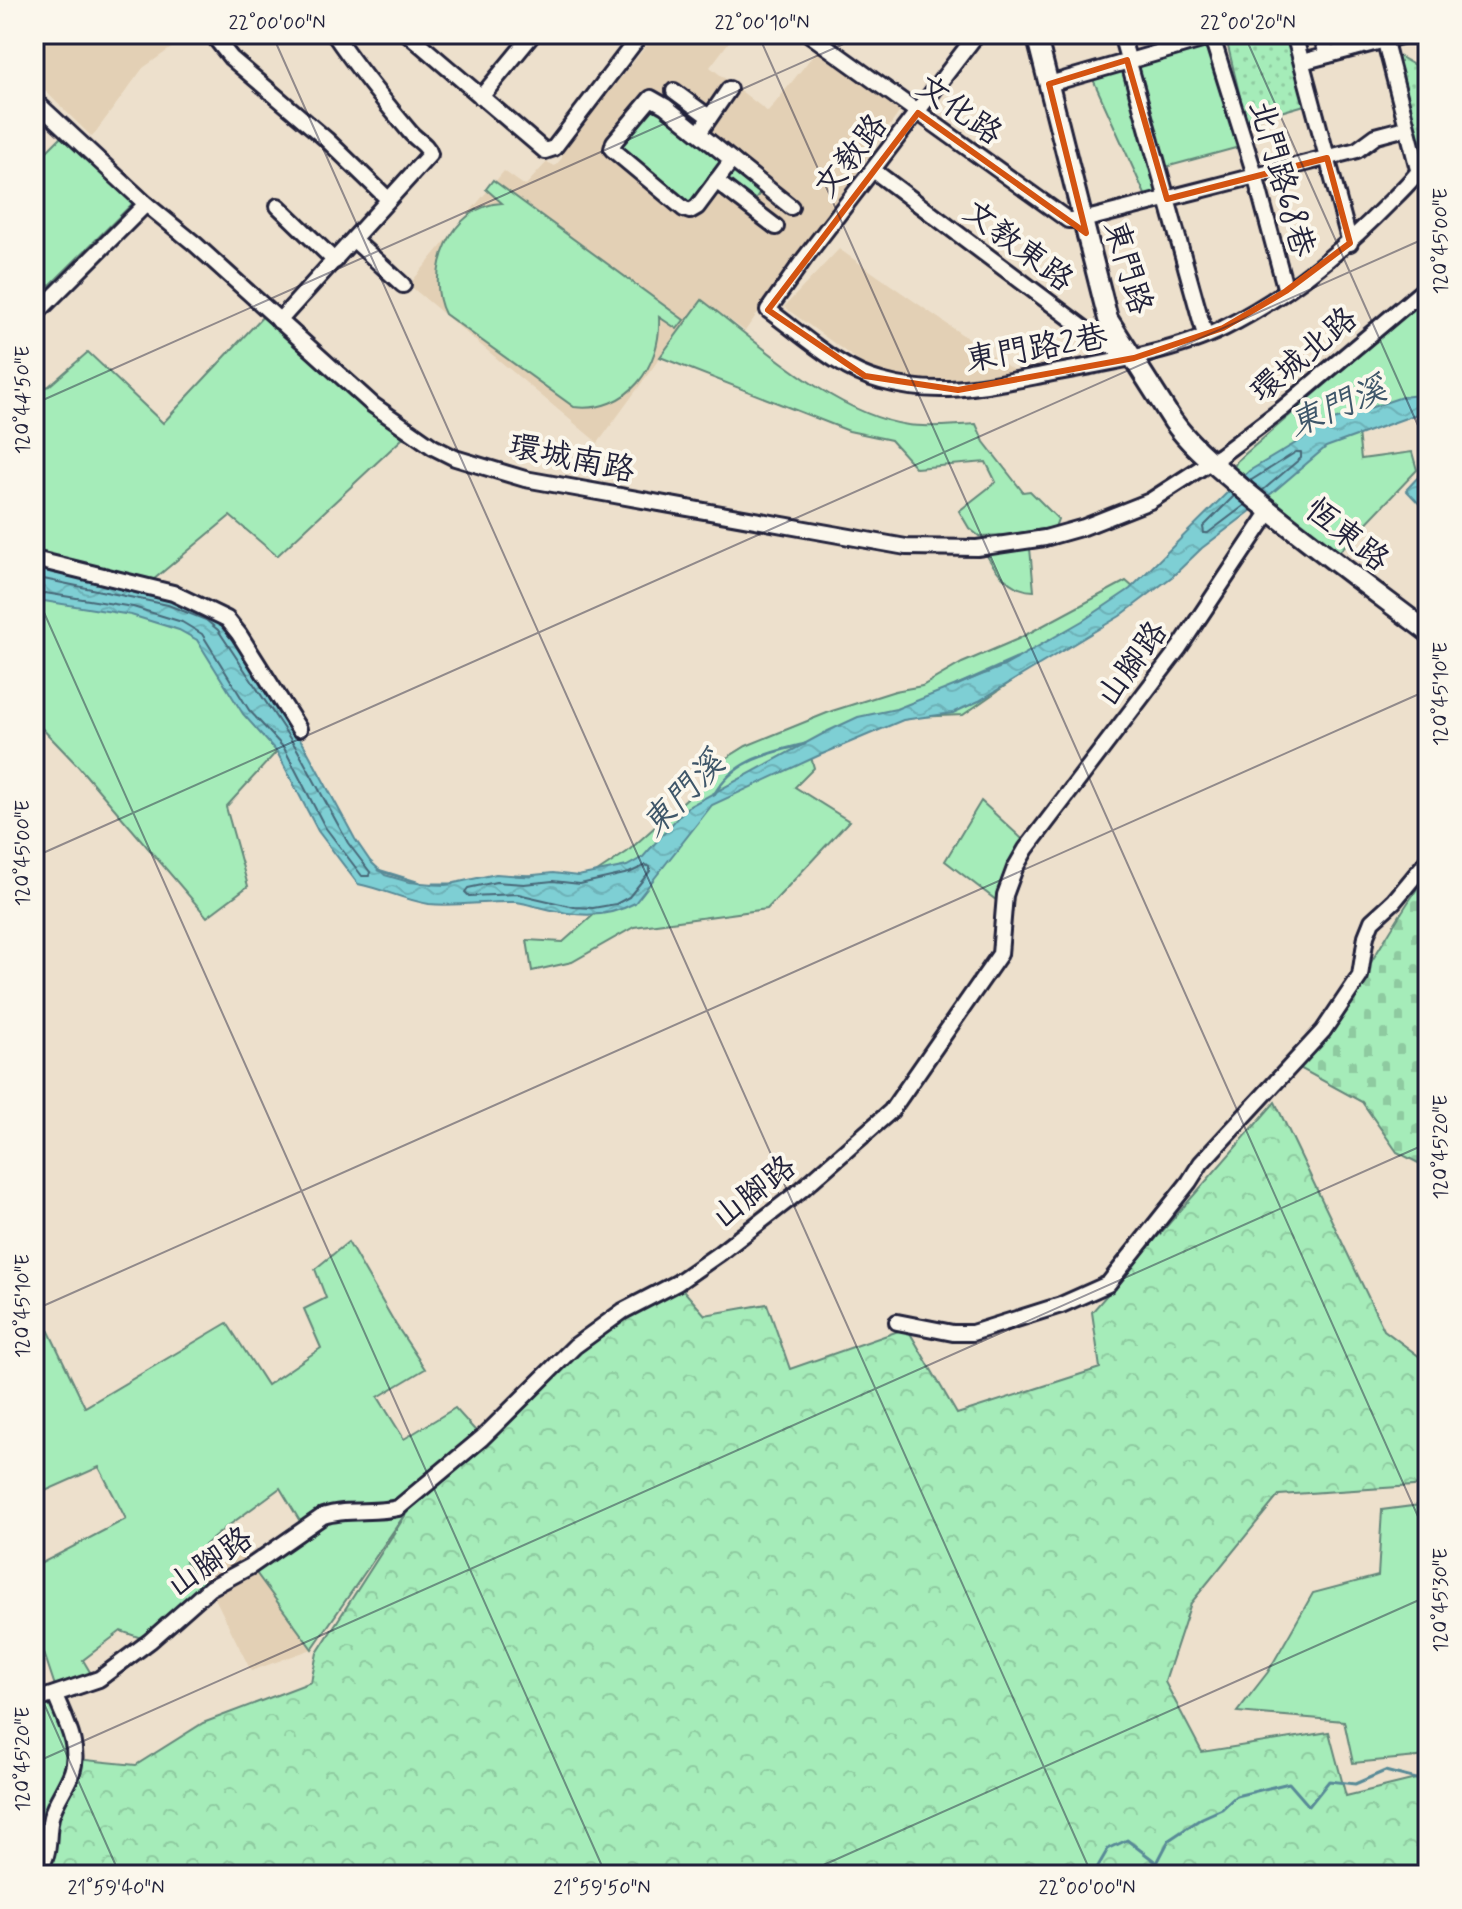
<svg xmlns="http://www.w3.org/2000/svg" width="1462" height="1909" viewBox="0 0 1462 1909" font-family="Mynerve,'LXGW WenKai TC',sans-serif">
	<style>
		.built { fill: #e3d0b5 }
		.grass { fill: #a5ecb9; stroke: #64877a; stroke-width: 2 }
		.forest { fill: url(#forest-crowns); stroke: #64877a; stroke-width: 2 }
		.cemetery { fill: url(#cemetery-stones); stroke: #64877a; stroke-width: 2 }
		.park { fill: url(#park-dots); stroke: #64877a; stroke-width: 2 }
		.water { fill: url(#water-waves); stroke: #598a97; stroke-width: 2 }
		.lines { fill: none; stroke-linecap: round; stroke-linejoin: round }
		.shore { stroke: #476778; stroke-width: 2 }
		.stream { stroke: #598a97; stroke-width: 3 }
		.minor-casing { stroke: #22223b; stroke-width: 20 }
		.major-casing { stroke: #22223b; stroke-width: 24 }
		.minor { stroke: #fbf7ec; stroke-width: 14 }
		.major { stroke: #fbf7ec; stroke-width: 18 }
		.marked { fill: none; stroke: #d45411; stroke-width: 6; stroke-linejoin: round }
		.ticks { fill: none; stroke: #22223b; stroke-width: 2; stroke-opacity: 0.45 }
		.labels { text-anchor: middle; stroke-width: 8; stroke-linejoin: round; paint-order: stroke }
		.street-label { font-size: 32px; fill: #22223b; stroke: #fbf7ec }
		.water-label { font-size: 34px; font-style: italic; fill: #3e5669; stroke: #fbf7ec }
		.neatline { fill: none; stroke: #22223b; stroke-width: 3 }
		.ticks-label { font-size: 20px; text-anchor: middle; fill: #22223b }
	</style>
	<defs>
		<pattern id="forest-crowns" width="20" height="18" patternUnits="userSpaceOnUse" patternTransform="scale(2)"><rect width="20" height="18" fill="#a5ecb9"/><path d="M2 6a3 3 0 1 1 6 0M12 15a3 3 0 1 1 6 0" fill="none" stroke="#8ecaa0"/></pattern>
		<pattern id="cemetery-stones" width="16" height="16" patternUnits="userSpaceOnUse" patternTransform="scale(2)"><rect width="16" height="16" fill="#a5ecb9"/><path d="M2 7V4a2 2 0 0 1 4 0v3zM10 15v-3a2 2 0 0 1 4 0v3z" fill="#8ecaa0"/></pattern>
		<pattern id="park-dots" width="8" height="8" patternUnits="userSpaceOnUse" patternTransform="scale(2)"><rect width="8" height="8" fill="#a5ecb9"/><path d="M2 2h.1M6 6h.1" fill="none" stroke="#8ecaa0" stroke-width="1.8" stroke-linecap="round"/></pattern>
		<pattern id="water-waves" width="16" height="10" patternUnits="userSpaceOnUse" patternTransform="scale(2)"><rect width="16" height="10" fill="#7ecfd4"/><path d="M0 5q4-4 8 0t8 0" fill="none" stroke="#6db1b7"/></pattern>
	</defs>
	<rect width="100%" height="100%" fill="#ede0cc"/>
	<filter id="ink" filterUnits="userSpaceOnUse"><feTurbulence type="fractalNoise" baseFrequency=".0125" numOctaves="2"/><feDisplacementMap in="SourceGraphic" scale="16" xChannelSelector="R" yChannelSelector="G"/><feConvolveMatrix kernelMatrix="1 2 1 2 8 2 1 2 1" color-interpolation-filters="sRGB"/></filter>
	<g filter="url(#ink)">
		<!-- built -->
		<g class="built">
			<polygon points="34,34 191,34 143,68 92,137 34,80"/>
			<polygon points="656,34 735,34 710,67 768,112 818,49 901,110 745,331 702,300 598,443 409,285 504,171 525,186 547,162 555,166 562,158 562,150"/>
			<polygon points="839,249 1016,372 960,386 921,383 871,370 784,307"/>
			<polygon points="224,1529 312,1649 251,1671 210,1588 185,1562"/>
		</g>
		<!-- grass -->
		<g class="grass">
			<polygon points="1217,41 1243,146 1162,168 1167,192 1147,199 1091,75"/>
			<polygon points="653,105 725,163 691,206 618,151 617,143"/>
			<polygon points="67,131 138,198 34,301 34,164"/>
			<polygon points="733,166 763,189 752,204 721,181"/>
			<path d="M 493,180 L 684,320 L 677,329 L 659,317 C 662,366 627,414 574,407 L 445,314 C 424,273 451,205 502,203 L 486,189 Z"/>
			<polygon points="1428,296 1428,398 1358,432 1361,459 1412,452 1417,470 1338,553 1234,467 1237,461"/>
			<path d="M 702,300 C 760,344 834,414 908,425 C 930,428 954,425 976,424 L 984,442 L 1023,492 L 1030,491 L 1058,519 L 1055,527 L 1007,535 L 979,536 L 969,528 L 959,511 L 996,482 L 986,462 L 916,468 L 891,440 L 849,431 L 660,357 Z"/>
			<polygon points="266,313 403,438 277,556 230,516 129,600 179,612 290,737 226,807 248,886 207,917 78,766 34,720 34,390 49,386 88,352 163,423"/>
			<path d="M 1030,548 L 1034,591 C 1012,591 996,572 986,554 Z"/>
			<polygon points="1126,581 1143,596 1025,672 963,715 914,717 807,743 814,768 795,787 849,821 767,909 634,927 572,962 532,971 527,940 563,942 607,903 594,874 627,852 695,791 717,764 746,746 832,711 895,691 922,686 962,663 1018,639"/>
			<polygon points="981,801 1033,849 1024,866 1009,910 945,861"/>
			<polygon points="348,1242 396,1325 425,1369 378,1397 404,1439 455,1408 482,1438 419,1494 312,1649 251,1566 304,1528 280,1488 224,1529 185,1562 210,1588 150,1641 121,1631 83,1660 93,1677 56,1689 44,1653 34,1655 34,1567 126,1519 99,1467 34,1496 34,1300 85,1407 227,1323 267,1385 321,1348 304,1309 326,1298 315,1269"/>
			<polygon points="1428,1504 1428,1756 1353,1763 1344,1721 1237,1712 1268,1672 1313,1593 1378,1576 1382,1510"/>
			<polygon points="53,1700 75,1750 34,1875 34,1706"/>
		</g>
		<!-- forest -->
		<polygon class="forest" points="1275,1102 1384,1330 1428,1363 1428,1485 1279,1495 1191,1603 1165,1682 1202,1752 1329,1732 1346,1796 1428,1776 1428,1875 35,1875 50,1843 76,1759 136,1765 203,1723 311,1682 317,1653 419,1494 575,1346 677,1283 705,1315 767,1304 790,1369 907,1328 957,1414 1100,1368 1092,1312"/>
		<!-- cemetery -->
		<path class="cemetery" d="M 1428,874 L 1428,1168 L 1397,1152 L 1362,1102 L 1294,1065 C 1321,1030 1349,996 1373,959 C 1391,930 1407,901 1428,874 Z"/>
		<!-- park -->
		<g class="park">
			<polygon points="1240,34 1295,34 1315,102 1246,122 1226,38"/>
			<polygon points="1393,53 1428,73 1428,144 1420,156"/>
		</g>
		<!-- water -->
		<g class="water">
			<path d="M 1428,394 L 1428,410 L 1326,447 L 1252,510 L 1202,548 L 1173,576 L 1120,616 L 979,701 L 953,713 L 903,720 L 820,755 L 712,805 L 635,903 C 603,920 573,916 539,907 C 531,906 523,902 515,902 C 487,901 457,907 429,904 C 404,900 383,889 358,884 L 318,831 L 277,752 L 243,714 L 197,640 L 179,630 L 131,615 L 44,601 L 34,604 L 34,569 L 47,570 L 171,598 L 224,624 L 304,745 L 355,839 L 370,861 L 385,875 L 409,882 L 445,885 L 496,874 L 524,876 L 553,873 L 578,876 L 627,866 L 643,857 L 686,808 L 828,731 L 858,717 L 896,709 L 1004,666 L 1084,620 L 1130,589 L 1249,471 L 1334,420 L 1402,397 Z"/>
			<polygon points="1420,475 1426,478 1427,512 1406,490"/>
		</g>
		<g class="lines">
			<!-- shore -->
			<g class="shore">
				<polyline points="1250,481 1296,452 1301,452 1301,458 1262,491"/>
				<polyline points="1234,496 1203,527 1204,533 1208,533 1245,505"/>
				<polyline points="34,577 168,605 206,620 218,630 297,749 348,843 370,872 369,876 362,876 325,827 284,748 249,710 202,634 182,622 133,607 45,593 34,596"/>
				<polygon points="646,865 650,867 650,871 629,897 616,904 593,908 574,907 518,894 469,896 465,892 468,888 496,882 524,884 553,881 580,884 629,873"/>
			</g>
			<!-- stream -->
			<g class="stream">
				<polyline points="957,685 1016,659"/>
				<path d="M 714,795 C 733,760 769,753 805,744"/>
				<polyline points="378,870 420,883"/>
				<polyline points="515,875 531,876"/>
				<polyline points="432,884 452,884"/>
				<polyline points="1093,1875 1108,1849 1127,1840 1157,1863 1169,1840 1202,1818 1222,1809 1236,1796 1289,1783 1309,1806 1329,1781 1355,1784 1385,1771 1428,1782"/>
			</g>
			<defs>
				<g id="minor">
					<polyline points="212,34 231,58 326,139 388,199"/>
					<polyline points="408,34 545,151 554,148 641,34"/>
					<polyline points="809,34 1068,220 1083,220 1357,150 1376,136 1406,128"/>
					<path d="M 977,34 L 804,259 L 768,310 C 803,335 839,370 881,381 C 937,397 986,386 1042,375 C 1100,364 1171,354 1224,328 C 1286,297 1340,253 1388,204 C 1402,190 1417,176 1428,159"/>
					<polyline points="1121,34 1205,335"/>
					<polyline points="1211,34 1255,175 1286,291"/>
					<polyline points="1294,34 1350,243"/>
					<polyline points="1321,34 1327,55"/>
					<polyline points="1383,34 1419,173"/>
					<polyline points="1302,62 1408,34"/>
					<polyline points="1049,84 1223,34"/>
					<polyline points="674,91 709,117"/>
					<polyline points="481,97 533,34"/>
					<polygon points="651,98 665,106 732,160 697,207 690,211 684,209 612,149 614,142"/>
					<polyline points="34,100 146,204 195,244 373,405 433,447 455,458 525,479 906,547 977,548 1045,538 1084,527 1150,501 1221,455 1282,409 1428,286"/>
					<polyline points="699,133 729,89"/>
					<polyline points="732,160 791,207"/>
					<polyline points="873,170 1101,341 1132,357"/>
					<polyline points="716,181 776,227"/>
					<polyline points="278,206 335,261"/>
					<polyline points="354,240 403,285"/>
					<polyline points="34,316 146,204"/>
					<path d="M 279,321 L 430,154 C 427,144 416,140 409,131 C 383,100 357,68 334,34"/>
					<polyline points="34,559 173,593 227,619 239,634 299,729"/>
					<polyline points="897,1322 953,1333 972,1333 1061,1305 1108,1284 1189,1182 1201,1163 1323,1031 1360,976 1366,936 1372,921 1394,901 1428,860"/>
					<path d="M 34,1701 L 99,1679 L 150,1641 L 210,1588 L 251,1566 L 323,1516 C 347,1508 374,1514 398,1508 L 482,1438 L 575,1346 L 623,1311 L 677,1283 L 720,1253 L 801,1190 L 891,1111 L 1000,954 L 1005,895 L 1015,868 L 1026,849 L 1179,648 L 1270,511"/>
					<path d="M 35,1875 C 53,1853 46,1841 51,1817 C 55,1801 67,1787 72,1772 C 81,1747 64,1718 55,1695"/>
				</g>
				<path id="major" d="M 1036,34 L 1108,319 L 1173,421 C 1192,448 1218,467 1243,489 C 1303,539 1366,585 1428,632"/>
			</defs>
			<!-- minor casing -->
			<use href="#minor" class="minor-casing"/>
			<!-- major casing -->
			<use href="#major" class="major-casing"/>
			<!-- minor -->
			<use href="#minor" class="minor"/>
			<!-- major -->
			<use href="#major" class="major"/>
		</g>
	</g>
	<!-- marked area -->
	<path class="marked" d="M 1127,60 L 1167,199 L 1327,158 L 1350,243 L 1286,291 L 1223,328 L 1134,358 L 958,390 L 865,376 L 768,310 L 918,113 L 1086,233 L 1049,84 Z"/>
	<!-- ticks -->
	<path class="ticks" d="M 272,34 L 1092,1875M 758,34 L 1428,1539M 1244,34 L 1428,448M 34,404 L 866,34M 34,590 L 606,1875M 34,857 L 1428,237M 34,1310 L 1428,690M 34,1681 L 120,1875M 34,1763 L 1428,1143M 801,1875 L 1428,1596"/>
	<g class="labels">
		<!-- street labels -->
		<g class="street-label">
			<text transform="translate(960 109) rotate(35)" y="11">文化路</text>
			<text transform="translate(850 155) rotate(-52)" y="11">文教路</text>
			<text transform="translate(1283 178) rotate(74)" y="11">北門路68巷</text>
			<text transform="translate(1019 245) rotate(37)" y="11">文教東路</text>
			<text transform="translate(1129 267) rotate(73)" y="11">東門路</text>
			<text transform="translate(1036 347) rotate(-10)" y="11">東門路2巷</text>
			<text transform="translate(1303 354) rotate(-40)" y="11">環城北路</text>
			<text transform="translate(572 457) rotate(12)" y="11">環城南路</text>
			<text transform="translate(1348 534) rotate(38)" y="11">恆東路</text>
			<text transform="translate(1131 663) rotate(-54)" y="11">山腳路</text>
			<text transform="translate(753 1191) rotate(-38)" y="11">山腳路</text>
			<text transform="translate(209 1561) rotate(-35)" y="11">山腳路</text>
		</g>
		<!-- water labels -->
		<g class="water-label">
			<text transform="translate(1337 405) rotate(-23)" y="12">東門溪</text>
			<text transform="translate(682 793) rotate(-46)" y="12">東門溪</text>
		</g>
	</g>
	<!-- margin -->
	<rect width="1462" height="1909" fill="none" stroke="#fbf7ec" stroke-width="88"/>
	<rect x="44" y="44" width="1374" height="1821" class="neatline"/>
	<g class="ticks-label">
		<text x="277" y="29">22°00'00"N</text>
		<text x="762" y="29">22°00'10"N</text>
		<text x="1248" y="29">22°00'20"N</text>
		<text transform="translate(1440 241) rotate(-90)" y="7">120°45'00"E</text>
		<text transform="translate(22 400) rotate(-90)" y="7">120°44'50"E</text>
		<text transform="translate(1440 694) rotate(-90)" y="7">120°45'10"E</text>
		<text transform="translate(22 853) rotate(-90)" y="7">120°45'00"E</text>
		<text transform="translate(1440 1147) rotate(-90)" y="7">120°45'20"E</text>
		<text transform="translate(22 1306) rotate(-90)" y="7">120°45'10"E</text>
		<text transform="translate(1440 1600) rotate(-90)" y="7">120°45'30"E</text>
		<text transform="translate(22 1759) rotate(-90)" y="7">120°45'20"E</text>
		<text x="116" y="1894">21°59'40"N</text>
		<text x="602" y="1894">21°59'50"N</text>
		<text x="1087" y="1894">22°00'00"N</text>
	</g>
</svg>
